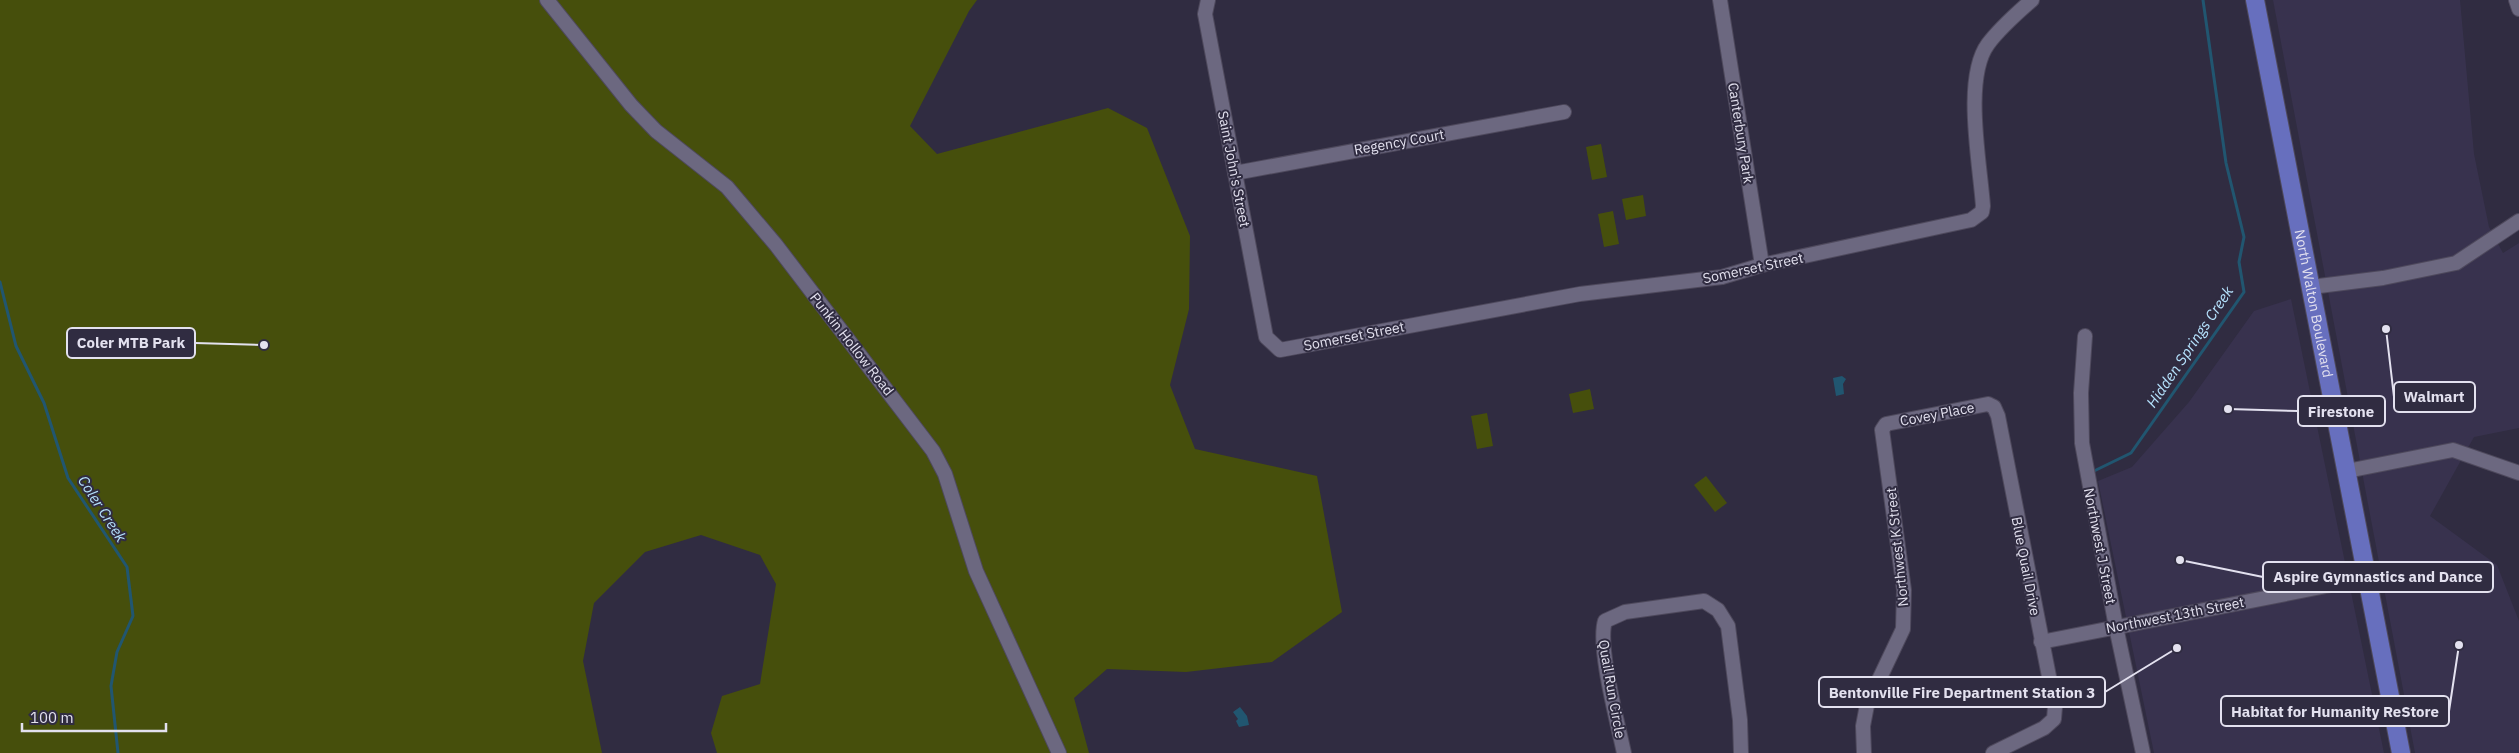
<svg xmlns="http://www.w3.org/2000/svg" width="2519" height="753" viewBox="0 0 2519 753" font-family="'IBM Plex Sans',sans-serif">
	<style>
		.built { fill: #38324e }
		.green { fill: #464f0c }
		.water { fill: #215670 }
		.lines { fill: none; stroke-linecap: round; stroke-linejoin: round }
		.stream { stroke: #215670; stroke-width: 3 }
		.minor-casing { stroke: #4e495c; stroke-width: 16 }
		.major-casing { stroke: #4e495c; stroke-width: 20 }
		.minor { stroke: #6c6880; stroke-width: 14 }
		.major { stroke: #676fbe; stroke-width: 18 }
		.labels { text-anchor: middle; stroke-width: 4; stroke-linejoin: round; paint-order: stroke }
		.street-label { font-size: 14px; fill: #e3e1ef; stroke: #302c41 }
		.water-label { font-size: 15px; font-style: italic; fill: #b5e2fd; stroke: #302c41 }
		.leader { fill: none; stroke: #e3e1ef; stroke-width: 2 }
		.callout-dot { fill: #e3e1ef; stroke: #302c41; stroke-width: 2 }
		.callout { fill: #302c41; stroke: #e3e1ef; stroke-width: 2 }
		.callout-label { font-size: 15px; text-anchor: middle; font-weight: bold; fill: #e3e1ef }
	</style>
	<rect width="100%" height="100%" fill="#302c41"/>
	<!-- built -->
	<g class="built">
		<polygon points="2273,0 2460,0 2474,154 2489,227 2503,253 2519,243 2519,428 2474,437 2430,516 2497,565 2519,621 2519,753 2415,753"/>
		<polygon points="2291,299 2384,753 2154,753 2098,481 2132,467 2189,402 2254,311"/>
	</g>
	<!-- green -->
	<g class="green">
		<polygon points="0,0 977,0 969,11 910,126 937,154 1108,108 1147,128 1190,236 1189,309 1170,385 1195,449 1317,476 1342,612 1272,662 1186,672 1107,669 1074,698 1089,753 717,753 711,733 722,696 760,684 776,584 760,555 701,535 645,552 594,603 583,661 602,753 0,753"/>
		<polygon points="1601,144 1607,177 1592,180 1586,147"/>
		<polygon points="1643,195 1646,216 1626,220 1622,199"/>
		<polygon points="1613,211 1619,244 1604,247 1598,214"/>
		<polygon points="1590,389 1594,409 1573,413 1569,394"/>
		<polygon points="1487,413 1493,446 1477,449 1471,416"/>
		<polygon points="1706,476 1727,503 1715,512 1694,485"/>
	</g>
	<!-- water -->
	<g class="water">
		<polygon points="1842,376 1846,379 1843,384 1844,394 1836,396 1833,378"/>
		<polygon points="1240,707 1247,716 1249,725 1239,727 1236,721 1238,719 1233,712"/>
	</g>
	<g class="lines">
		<!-- stream -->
		<g class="stream">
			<polyline points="0,282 16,346 44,403 68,478 127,567 133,616 117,652 111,686 118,753"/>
			<polyline points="2094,471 2131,453 2244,292 2239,262 2244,237 2226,163 2203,0"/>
		</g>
		<defs>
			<g id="minor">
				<polyline points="547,0 631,105 656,131 727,187 776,245 933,451 945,474 976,571 1059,753"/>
				<path d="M 1208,0 L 1205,14 L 1266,337 L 1280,350 L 1580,294 L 1722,277 L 1762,265 L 1971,220 L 1982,212 L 1983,206 C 1980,163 1963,78 1988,44 C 2000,28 2017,13 2032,0"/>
				<polyline points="1720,0 1762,265"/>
				<polyline points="2516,0 2519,9"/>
				<polyline points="1235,173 1564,112"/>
				<polyline points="2311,287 2383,278 2456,263 2519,221"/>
				<polyline points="2085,336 2081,393 2082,443 2116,627 2143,753"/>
				<polyline points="2347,471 2453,450 2519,473"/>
				<polyline points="2041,642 2367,578"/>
				<path d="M 1624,753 C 1618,724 1597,646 1605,621 L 1625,612 L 1704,601 L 1718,610 L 1728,626 L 1740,720 L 1741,753"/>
				<polyline points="1864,753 1863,726 1867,705 1903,629 1904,590 1882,430 1886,424 1988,404 1994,407 1998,416 2055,707 2054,719 2044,728 1993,753"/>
			</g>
			<g id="major">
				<path id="s1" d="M 2255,0 L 2401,753"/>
			</g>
		</defs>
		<!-- minor casing -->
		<use href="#minor" class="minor-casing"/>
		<!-- major casing -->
		<use href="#major" class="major-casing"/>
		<!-- minor -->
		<use href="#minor" class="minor"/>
		<!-- major -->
		<use href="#major" class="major"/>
	</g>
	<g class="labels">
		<!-- street labels -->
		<g class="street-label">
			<text transform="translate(1741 133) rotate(81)" y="5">Canterbury Park</text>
			<text transform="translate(1399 142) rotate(-10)" y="5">Regency Court</text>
			<text transform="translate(1234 169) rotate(79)" y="5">Saint John's Street</text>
			<text transform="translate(1753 268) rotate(-12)" y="5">Somerset Street</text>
			<text dy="5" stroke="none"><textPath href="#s1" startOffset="309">North Walton Boulevard</textPath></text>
			<text transform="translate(1354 336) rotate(-11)" y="5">Somerset Street</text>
			<text transform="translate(852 344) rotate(52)" y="5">Punkin Hollow Road</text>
			<text transform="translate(1937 414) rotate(-11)" y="5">Covey Place</text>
			<text transform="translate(2100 546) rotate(79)" y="5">Northwest J Street</text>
			<text transform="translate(1897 547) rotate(-96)" y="5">Northwest K Street</text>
			<text transform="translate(2026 566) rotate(79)" y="5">Blue Quail Drive</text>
			<text transform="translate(2175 615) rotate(-11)" y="5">Northwest 13th Street</text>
			<text transform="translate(1612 689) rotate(80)" y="5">Quail Run Circle</text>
		</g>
		<!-- water labels -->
		<g class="water-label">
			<text transform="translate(2190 347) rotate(-56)" y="5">Hidden Springs Creek</text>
			<text transform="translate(102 509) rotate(57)" y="5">Coler Creek</text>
		</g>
	</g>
	<!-- callouts -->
	<path class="leader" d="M264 345L195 343M2386 329L2394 397M2228 409L2298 411M2180 560L2263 577M2177 648L2105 692M2459 645L2449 711"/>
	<g class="callout-dot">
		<circle cx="264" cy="345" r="5"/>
		<circle cx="2386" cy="329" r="5"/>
		<circle cx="2228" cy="409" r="5"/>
		<circle cx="2180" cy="560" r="5"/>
		<circle cx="2177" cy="648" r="5"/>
		<circle cx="2459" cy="645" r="5"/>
	</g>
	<g class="callout">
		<rect x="67" y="328" width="128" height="30" rx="5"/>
		<rect x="2394" y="382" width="81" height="30" rx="5"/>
		<rect x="2298" y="396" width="87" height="30" rx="5"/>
		<rect x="2263" y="562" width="230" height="30" rx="5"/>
		<rect x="1819" y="677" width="286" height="30" rx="5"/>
		<rect x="2221" y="696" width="228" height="30" rx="5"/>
	</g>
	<g class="callout-label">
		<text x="131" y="348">Coler MTB Park</text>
		<text x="2434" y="402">Walmart</text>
		<text x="2341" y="417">Firestone</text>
		<text x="2378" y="582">Aspire Gymnastics and Dance</text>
		<text x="1962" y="698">Bentonville Fire Department Station 3</text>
		<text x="2335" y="717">Habitat for Humanity ReStore</text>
	</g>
	<!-- scale -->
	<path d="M22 723v8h144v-8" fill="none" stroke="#e3e1ef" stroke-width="2.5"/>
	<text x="30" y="723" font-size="15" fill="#e3e1ef" stroke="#302c41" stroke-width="4" paint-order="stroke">100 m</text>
</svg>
